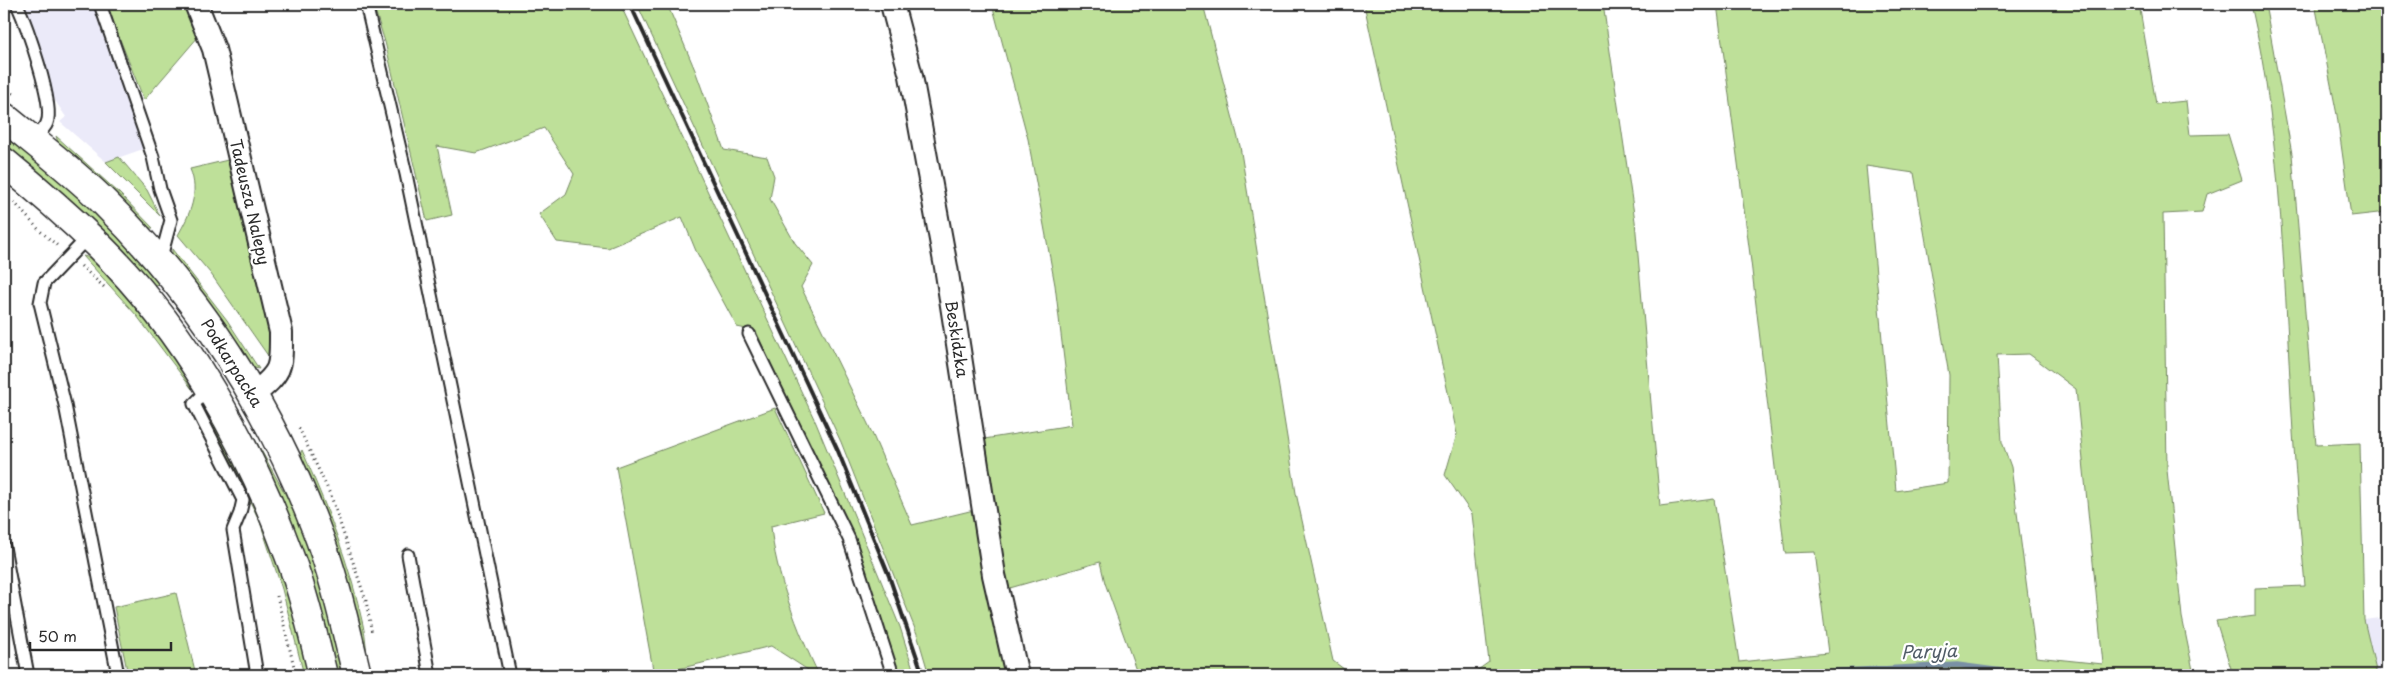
<svg xmlns="http://www.w3.org/2000/svg" width="2391" height="679" viewBox="0 0 2391 679" font-family="'Playpen Sans',sans-serif">
	<style>
		.built { fill: #ebeaf9 }
		.green { fill: #bee099; stroke: #748662; fill-rule: evenodd }
		.lines { fill: none; stroke-linecap: round; stroke-linejoin: round }
		.stream { stroke: #7a90a5; stroke-width: 5.5 }
		.service-casing { stroke: #2b2b2b; stroke-width: 15 }
		.minor-casing { stroke: #2b2b2b; stroke-width: 26 }
		.trunk-casing { stroke: #2b2b2b; stroke-width: 31 }
		.path { stroke: #2b2b2b; stroke-width: 3; stroke-dasharray: 1 4; stroke-linecap: butt }
		.service { stroke: #fff; stroke-width: 11 }
		.minor { stroke: #fff; stroke-width: 22 }
		.trunk { stroke: #fff; stroke-width: 28 }
		.rail { stroke: #2b2b2b; stroke-width: 4 }
		.labels { text-anchor: middle; stroke-width: 4.5; stroke-linejoin: round; paint-order: stroke }
		.street-label { font-size: 16px; fill: #2b2b2b; stroke: #fff }
		.water-label { font-size: 18px; font-style: italic; fill: #525d68; stroke: #fff }
	</style>
	<rect width="100%" height="100%" fill="#fff"/>
	<filter id="ink" filterUnits="userSpaceOnUse"><feTurbulence type="fractalNoise" baseFrequency=".02" numOctaves="2"/><feDisplacementMap in="SourceGraphic" scale="10" xChannelSelector="R" yChannelSelector="G"/><feConvolveMatrix kernelMatrix="1 2 1 2 8 2 1 2 1" color-interpolation-filters="sRGB"/></filter>
	<g filter="url(#ink)">
		<!-- built -->
		<g class="built">
			<polygon points="23,4 94,4 146,148 106,162 60,122 66,117 54,99"/>
			<polygon points="2387,617 2387,675 2377,675 2364,620"/>
		</g>
		<!-- green -->
		<g class="green">
			<polygon points="106,4 185,4 198,37 144,100"/>
			<polygon points="373,4 620,4 816,423 900,627 915,675 899,675 854,537 809,450 756,331 737,327 696,251 682,217 608,248 557,242 539,214 566,194 574,174 544,128 476,153 437,146 452,215 427,221 385,42"/>
			<polygon points="637,4 667,4 695,70 724,150 767,157 774,176 770,199 795,243 813,265 801,287 868,424 912,525 978,509 1012,675 929,675 917,634 841,442"/>
			<polygon points="992,4 1203,4 1240,146 1296,493 1333,661 1352,675 1138,675 1105,583 1100,562 1003,590 978,440 1072,425 1055,285 1028,139"/>
			<path d="M 1364,4 L 1603,4 L 1635,221 L 1660,506 L 1714,499 L 1739,662 L 1828,653 L 1815,552 L 1785,553 L 1751,262 L 1717,4 L 2139,4 L 2156,104 L 2186,101 L 2190,135 L 2228,134 L 2242,180 L 2207,194 L 2202,212 L 2163,214 L 2167,470 L 2182,617 L 2194,675 L 1419,675 L 1475,672 L 1489,662 L 1472,514 L 1445,475 L 1457,434 ZM 1866,166 L 1914,173 L 1949,375 L 1948,483 L 1896,491 ZM 2029,354 L 2076,389 L 2103,664 L 2036,657 L 2011,467 L 2002,442 L 1997,355 Z"/>
			<path d="M 2251,4 L 2265,4 L 2292,154 L 2316,445 L 2360,443 L 2364,620 L 2377,675 L 2233,675 L 2216,621 L 2255,616 L 2255,588 L 2305,586 C 2301,535 2296,483 2293,432 C 2284,288 2283,145 2251,4 Z"/>
			<polygon points="2315,4 2387,4 2387,212 2351,216 2337,115"/>
			<polygon points="4,130 97,212 160,284 149,286 40,177 4,147"/>
			<polygon points="56,136 120,194 153,228 143,228 59,146"/>
			<polygon points="119,157 147,190 160,216 106,162"/>
			<path d="M 232,159 L 272,330 L 271,360 L 211,274 L 178,235 C 190,214 200,193 190,169 Z"/>
			<polygon points="172,249 227,320 259,369 249,367 172,256"/>
			<polygon points="83,256 95,259 125,290 193,380 192,389 137,316"/>
			<polygon points="202,352 235,403 304,528 347,675 333,675"/>
			<polygon points="209,406 268,527 312,675 304,675 282,589 260,522 206,411"/>
			<path d="M 775,408 L 824,513 L 771,526 C 775,573 798,632 819,675 L 808,675 L 808,670 L 771,646 L 654,675 L 616,467 Z"/>
			<path d="M 302,450 C 327,507 350,564 363,625 C 366,637 366,650 368,663 L 298,459 Z"/>
			<polygon points="176,593 196,675 128,675 114,607"/>
		</g>
		<g class="lines">
			<!-- stream -->
			<polyline class="stream" points="1767,675 1957,665 2032,675"/>
			<defs>
				<g id="service">
					<path d="M 17,4 C 26,24 55,104 47,123 C 45,129 37,135 32,140"/>
					<polyline points="100,4 153,157 160,189 171,220 160,261"/>
					<polyline points="366,4 406,174 510,675"/>
					<polyline points="88,237 44,283 40,303 65,405 118,675"/>
					<polyline points="749,334 849,539 893,675"/>
					<polyline points="209,389 194,404 243,500 240,513 233,530 257,675"/>
					<polyline points="4,547 28,675"/>
					<polyline points="408,555 430,675"/>
				</g>
				<g id="minor">
					<path d="M 196,4 L 214,49 L 281,332 C 281,367 283,371 254,394"/>
					<polyline points="892,4 911,76 946,267 994,575 1017,675"/>
				</g>
				<g id="trunk">
					<path d="M 4,117 C 38,145 74,172 105,203 C 198,295 268,404 315,526 C 334,574 345,625 357,675"/>
					<path d="M 4,162 C 37,189 69,217 100,247 C 186,332 248,443 289,555 C 304,594 313,635 323,675"/>
				</g>
			</defs>
			<!-- service casing -->
			<use href="#service" class="service-casing"/>
			<!-- minor casing -->
			<use href="#minor" class="minor-casing"/>
			<!-- trunk casing -->
			<use href="#trunk" class="trunk-casing"/>
			<!-- path -->
			<g class="path">
				<polyline points="4,87 14,95"/>
				<polyline points="14,202 39,230 59,247"/>
				<polyline points="81,266 104,287"/>
				<polyline points="299,428 331,496 366,601 372,633"/>
				<polyline points="277,596 296,675"/>
			</g>
			<!-- service -->
			<use href="#service" class="service"/>
			<!-- minor -->
			<use href="#minor" class="minor"/>
			<!-- trunk -->
			<use href="#trunk" class="trunk"/>
			<!-- rail -->
			<polyline class="rail" points="630,4 838,451 889,576 923,675"/>
		</g>
	</g>
	<g class="labels">
		<!-- street labels -->
		<g class="street-label">
			<text transform="translate(250 202) rotate(77)" y="6">Tadeusza Nalepy</text>
			<text transform="translate(957 339) rotate(81)" y="6">Beskidzka</text>
			<text transform="translate(232 363) rotate(58)" y="6">Podkarpacka</text>
		</g>
		<!-- water labels -->
		<g class="water-label">
			<text transform="translate(1929 652) rotate(-2)" y="6">Paryja</text>
		</g>
	</g>
	<!-- margin -->
	<rect width="2391" height="679" fill="none" stroke="#fff" stroke-width="20"/>
	<rect x="10" y="10" width="2371" height="659" fill="none" stroke="#2b2b2b" stroke-width="2" filter="url(#ink)"/>
	<!-- scale -->
	<path d="M30 642v8h141v-8" fill="none" stroke="#2b2b2b" stroke-width="2.5"/>
	<text x="38" y="642" font-size="15" fill="#2b2b2b" stroke="#ffffff" stroke-width="4" paint-order="stroke">50 m</text>
</svg>
